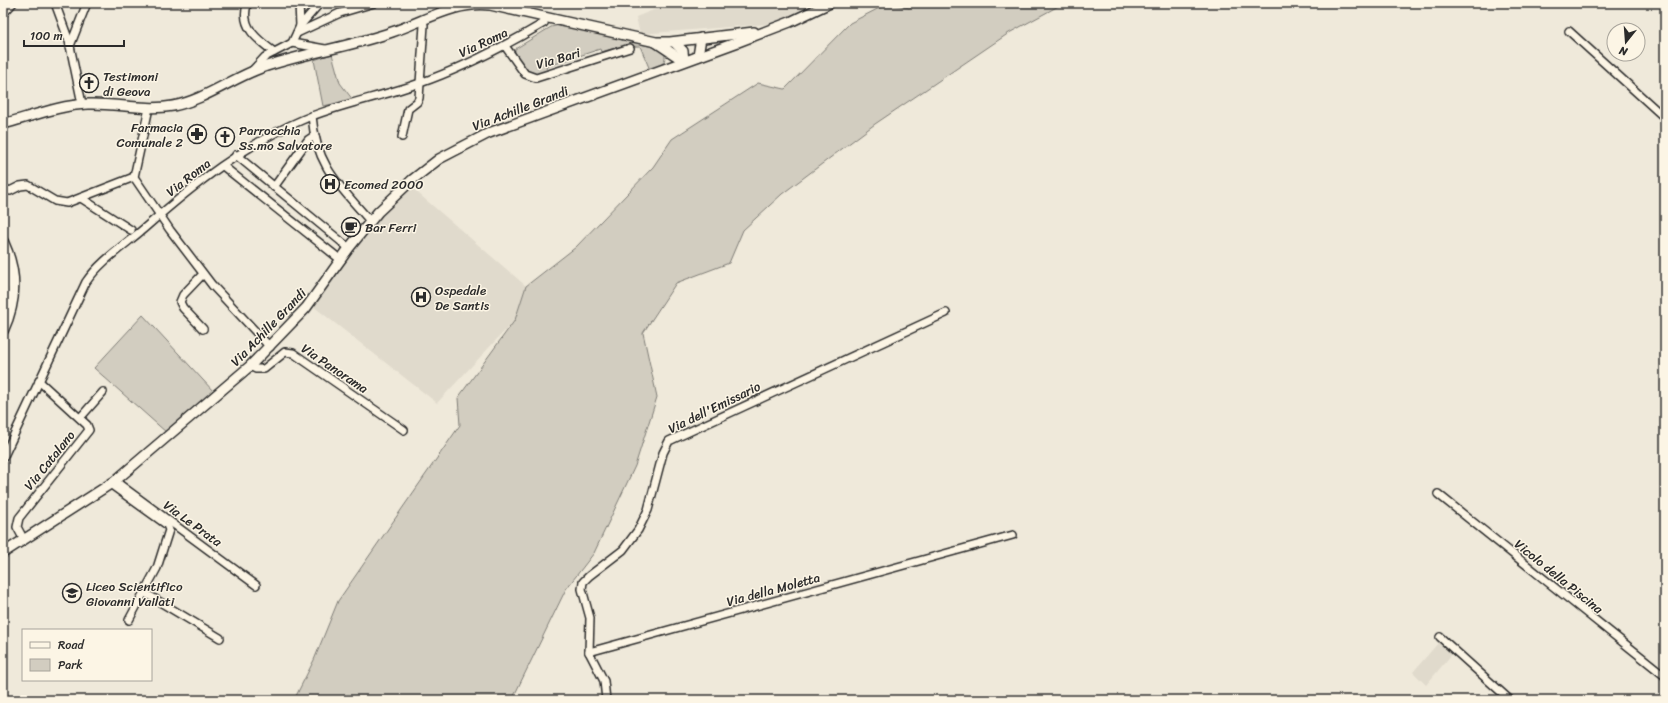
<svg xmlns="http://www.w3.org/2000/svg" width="1668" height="703" viewBox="0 0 1668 703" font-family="Sriracha,sans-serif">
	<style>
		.built { fill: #e0dacc }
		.green { fill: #d2cdc0; stroke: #7e7c76 }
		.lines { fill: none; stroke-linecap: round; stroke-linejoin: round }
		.minor-casing { stroke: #2b2b2b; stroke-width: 10 }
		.tertiary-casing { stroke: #2b2b2b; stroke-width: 12 }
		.secondary-casing { stroke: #2b2b2b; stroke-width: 13 }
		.minor { stroke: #fcf5e5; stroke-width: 7 }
		.tertiary { stroke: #fcf5e5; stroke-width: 9 }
		.secondary { stroke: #fcf5e5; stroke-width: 10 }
		.labels { text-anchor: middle; stroke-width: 3; stroke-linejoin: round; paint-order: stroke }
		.street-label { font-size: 13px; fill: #2b2b2b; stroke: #fcf5e5 }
		.poi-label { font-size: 13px; fill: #2b2b2b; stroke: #fcf5e5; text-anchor: start }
	</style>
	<rect width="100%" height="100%" fill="#efe9da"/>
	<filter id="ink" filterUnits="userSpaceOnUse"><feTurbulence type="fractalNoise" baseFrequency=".025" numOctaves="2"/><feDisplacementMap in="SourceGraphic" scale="8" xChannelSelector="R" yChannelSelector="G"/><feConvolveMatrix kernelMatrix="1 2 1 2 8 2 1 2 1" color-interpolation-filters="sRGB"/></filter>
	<g filter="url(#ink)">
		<!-- built -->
		<g class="built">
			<polygon points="671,3 814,3 791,17 768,24 640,34 636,17"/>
			<polygon points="412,188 526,286 515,320 437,403 313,306 325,287 373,221"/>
			<polygon points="1439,642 1452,654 1426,685 1413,672"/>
		</g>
		<!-- green -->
		<g class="green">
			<polygon points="889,3 909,8 918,5 919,3 1064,3 1009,33 875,124 782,194 743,230 729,263 676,283 643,333 657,397 635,466 594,553 566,589 512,700 294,700 314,660 338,601 460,425 458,398 515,320 526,286 576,247 653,167 672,139 758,83 785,89 850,23"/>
			<path d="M 559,25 L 657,48 L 664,52 C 668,63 659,67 650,70 L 640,46 L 618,47 L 601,52 L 600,49 L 546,67 L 548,71 L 537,75 L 529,72 L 515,54 L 515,49 L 551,27 Z"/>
			<polygon points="332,54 340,83 353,100 323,106 314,60"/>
			<polygon points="143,315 214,392 167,433 94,368"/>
		</g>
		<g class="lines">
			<defs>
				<g id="minor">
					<polyline points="55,3 69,41 82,104"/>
					<polyline points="299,3 300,26"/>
					<path d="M 247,5 C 240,27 258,40 274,52"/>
					<polyline points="3,14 13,3"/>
					<polyline points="1569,31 1665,118"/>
					<polyline points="297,33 340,13 374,3"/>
					<polyline points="292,43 325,49"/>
					<polyline points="70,46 87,3"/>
					<polyline points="505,46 525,74 536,78 630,48"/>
					<polyline points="252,71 265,57 292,43 300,26 320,3"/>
					<polyline points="149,108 134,177 170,230 212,285 270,347"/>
					<path d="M 312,116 C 316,166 339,185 370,221"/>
					<polyline points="402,137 408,109 417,102 419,98 424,25"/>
					<polyline points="236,155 349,248"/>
					<polyline points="223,166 341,260"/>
					<polyline points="274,187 308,140 314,136"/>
					<polyline points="3,188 10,191 20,186 28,185 55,201 67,203 134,177"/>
					<polyline points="81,198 131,230"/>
					<polyline points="203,274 183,295 180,302 183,308 203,329"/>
					<polyline points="250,366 256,369 264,369 285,352 293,353 404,430"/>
					<polyline points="80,418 103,392"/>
					<path d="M 3,458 L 86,282 C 101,260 128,243 148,225 C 195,184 244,145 302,120 C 339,104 381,97 420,83 C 463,68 505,46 544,23"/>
					<polyline points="115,481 256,585"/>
					<polyline points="110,484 167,525 169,530 157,568 129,620"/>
					<polyline points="1438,494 1665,676"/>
					<polyline points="24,540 17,527 19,518 89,430 87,425 39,381"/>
					<polyline points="145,593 220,638"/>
					<polyline points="1440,637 1510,700"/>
					<polyline points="589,652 590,618 582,589 583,582 589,576 623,550 638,530 648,510 663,453 669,441 946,313"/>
					<polyline points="606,700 604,681 589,652 1013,535"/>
				</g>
				<g id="tertiary">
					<polyline points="674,42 683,51 684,61"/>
					<polyline points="657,43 684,61"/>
					<polyline points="698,56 701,38"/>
					<path d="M 3,124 C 30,117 59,105 88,104 C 116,103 145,111 173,106 C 204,100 231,79 261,68 C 304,53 350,47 392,32 C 425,21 455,1 490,5 L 656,42 L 670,42 L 754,32"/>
					<polyline points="3,553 115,481 250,366 306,308 349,248 378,212 412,180 439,159 489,133 738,42 790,22 830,3"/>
				</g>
				<g id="secondary">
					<path d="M 3,242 C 17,272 17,300 3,330"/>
					<polyline points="3,255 5,278 3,296"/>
				</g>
			</defs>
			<!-- minor casing -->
			<use href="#minor" class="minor-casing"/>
			<!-- tertiary casing -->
			<use href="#tertiary" class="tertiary-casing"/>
			<!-- secondary casing -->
			<use href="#secondary" class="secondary-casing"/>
			<!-- minor -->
			<use href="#minor" class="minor"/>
			<!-- tertiary -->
			<use href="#tertiary" class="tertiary"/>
			<!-- secondary -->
			<use href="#secondary" class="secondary"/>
		</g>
	</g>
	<!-- icons -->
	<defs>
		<symbol id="church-ring" viewBox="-11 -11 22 22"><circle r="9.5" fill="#fcf5e5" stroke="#2b2b2b" stroke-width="1.5"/><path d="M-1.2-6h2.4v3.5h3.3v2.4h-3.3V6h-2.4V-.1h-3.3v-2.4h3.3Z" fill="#2b2b2b"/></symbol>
		<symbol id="pharmacy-ring" viewBox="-11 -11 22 22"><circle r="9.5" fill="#fcf5e5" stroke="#2b2b2b" stroke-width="1.5"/><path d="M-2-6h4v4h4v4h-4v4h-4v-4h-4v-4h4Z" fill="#2b2b2b"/></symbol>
		<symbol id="hospital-ring" viewBox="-11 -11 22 22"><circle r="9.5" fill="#fcf5e5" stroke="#2b2b2b" stroke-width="1.5"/><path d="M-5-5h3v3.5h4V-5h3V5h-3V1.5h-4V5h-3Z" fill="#2b2b2b"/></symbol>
		<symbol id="cafe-ring" viewBox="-11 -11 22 22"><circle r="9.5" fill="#fcf5e5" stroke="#2b2b2b" stroke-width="1.5"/><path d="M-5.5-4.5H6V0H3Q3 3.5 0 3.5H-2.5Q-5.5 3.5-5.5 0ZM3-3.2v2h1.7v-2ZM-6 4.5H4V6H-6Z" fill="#2b2b2b"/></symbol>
		<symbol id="school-ring" viewBox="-11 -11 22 22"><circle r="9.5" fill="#fcf5e5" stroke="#2b2b2b" stroke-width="1.5"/><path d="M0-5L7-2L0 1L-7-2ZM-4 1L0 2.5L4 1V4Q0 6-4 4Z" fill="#2b2b2b"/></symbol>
	</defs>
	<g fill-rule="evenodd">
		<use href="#church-ring" x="78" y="72" width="22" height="22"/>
		<use href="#pharmacy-ring" x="186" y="123" width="22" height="22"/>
		<use href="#church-ring" x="214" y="126" width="22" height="22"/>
		<use href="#hospital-ring" x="319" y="173" width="22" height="22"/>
		<use href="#cafe-ring" x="340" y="216" width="22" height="22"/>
		<use href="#hospital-ring" x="410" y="286" width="22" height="22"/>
		<use href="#school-ring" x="61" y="582" width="22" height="22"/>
	</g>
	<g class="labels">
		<!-- street labels -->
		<g class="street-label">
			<text transform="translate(483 42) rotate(-25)" y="5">Via Roma</text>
			<text transform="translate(558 58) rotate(-16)" y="5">Via Bari</text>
			<text transform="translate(520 108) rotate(-21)" y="5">Via Achille Grandi</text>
			<text transform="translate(188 177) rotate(-38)" y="5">Via Roma</text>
			<text transform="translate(268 327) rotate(-46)" y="5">Via Achille Grandi</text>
			<text transform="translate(335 368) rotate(34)" y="5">Via Panorama</text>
			<text transform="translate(714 407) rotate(-26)" y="5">Via dell'Emissario</text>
			<text transform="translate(49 460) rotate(-51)" y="5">Via Catalano</text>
			<text transform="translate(193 523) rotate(36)" y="5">Via Le Prata</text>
			<text transform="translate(1559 576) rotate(39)" y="5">Vicolo della Piscina</text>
			<text transform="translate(773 589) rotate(-15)" y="5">Via della Moletta</text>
		</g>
		<!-- poi labels -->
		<g class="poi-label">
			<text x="103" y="81">Testimoni<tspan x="103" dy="15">di Geova</tspan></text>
			<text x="183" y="132" text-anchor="end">Farmacia<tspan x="183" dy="15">Comunale 2</tspan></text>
			<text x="239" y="135">Parrocchia<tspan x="239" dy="15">Ss.mo Salvatore</tspan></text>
			<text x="344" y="189">Ecomed 2000</text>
			<text x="365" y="232">Bar Ferri</text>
			<text x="435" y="295">Ospedale<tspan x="435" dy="15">De Santis</tspan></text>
			<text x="86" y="591">Liceo Scientifico<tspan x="86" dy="15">Giovanni Vailati</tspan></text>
		</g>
	</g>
	<!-- margin -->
	<rect width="1668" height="703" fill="none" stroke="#fcf5e5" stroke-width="16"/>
	<rect x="8" y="8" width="1652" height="687" fill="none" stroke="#2b2b2b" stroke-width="1.5" filter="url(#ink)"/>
	<!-- legend -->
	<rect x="22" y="629" width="130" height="52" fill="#fcf5e5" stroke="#a8a49b"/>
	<rect x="30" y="642" width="20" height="6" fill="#fcf5e5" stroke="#a8a49b"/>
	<text x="58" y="649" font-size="12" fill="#2b2b2b">Road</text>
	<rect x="30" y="659" width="20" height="12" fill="#d2cdc0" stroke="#a8a49b"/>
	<text x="58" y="669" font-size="12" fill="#2b2b2b">Park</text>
	<!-- north arrow -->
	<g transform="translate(1626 42) rotate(197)"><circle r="19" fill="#fcf5e5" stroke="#a8a49b"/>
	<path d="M0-3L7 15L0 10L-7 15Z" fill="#2b2b2b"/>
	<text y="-6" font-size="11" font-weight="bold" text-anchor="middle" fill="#2b2b2b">N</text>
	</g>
	<!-- scale -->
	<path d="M24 40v6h100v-6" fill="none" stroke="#2b2b2b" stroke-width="2"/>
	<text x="30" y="40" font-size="12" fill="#2b2b2b" stroke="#fcf5e5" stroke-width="3" paint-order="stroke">100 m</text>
</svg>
